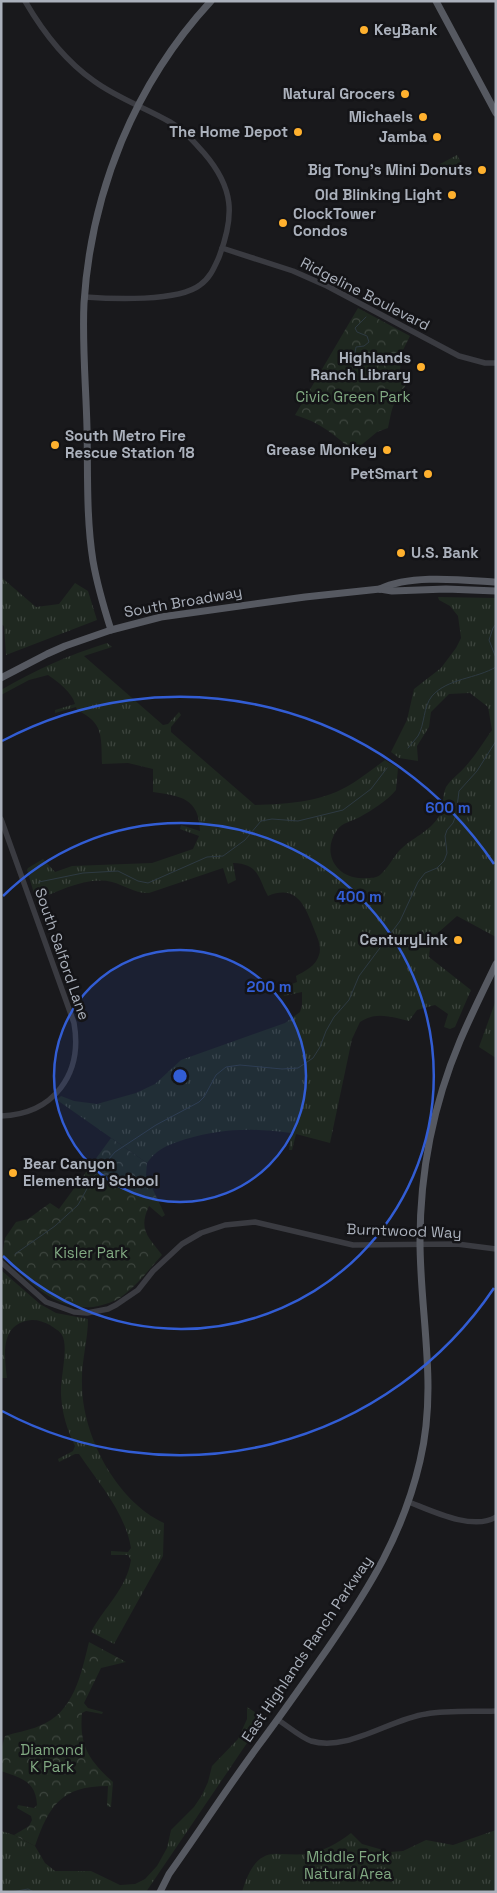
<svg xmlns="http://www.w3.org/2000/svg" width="497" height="1893" viewBox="0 0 497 1893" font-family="'Space Grotesk',sans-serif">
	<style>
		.grass { fill: url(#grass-tufts) }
		.park { fill: url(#park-crowns) }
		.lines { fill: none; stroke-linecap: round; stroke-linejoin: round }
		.stream { stroke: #2e3a42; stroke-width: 1 }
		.minor { stroke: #3a3b41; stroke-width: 5.5 }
		.major { stroke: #565961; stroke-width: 7 }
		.ring { fill: none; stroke: #325dd4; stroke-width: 2.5 }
		.poi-dot { fill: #ffb12e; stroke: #141417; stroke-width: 2 }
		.labels { text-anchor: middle; stroke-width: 5; stroke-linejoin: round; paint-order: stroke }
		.poi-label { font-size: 15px; font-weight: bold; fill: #abb1bc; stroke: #141417; text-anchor: end }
		.street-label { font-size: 15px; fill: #abb1bc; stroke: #141417 }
		.park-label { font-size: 15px; fill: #81a982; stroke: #141417 }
		.centre { fill: #325dd4; stroke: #141417; stroke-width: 2.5 }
		.ring-label { font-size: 15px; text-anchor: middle; font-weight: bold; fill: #325dd4; stroke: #141417; stroke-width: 5; stroke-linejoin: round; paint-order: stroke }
	</style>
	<defs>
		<pattern id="grass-tufts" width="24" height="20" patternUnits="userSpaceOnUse" patternTransform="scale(1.25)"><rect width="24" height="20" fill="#1f2820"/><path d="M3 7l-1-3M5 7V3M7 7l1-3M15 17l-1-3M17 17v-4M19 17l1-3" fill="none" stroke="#3d453e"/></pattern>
		<pattern id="park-crowns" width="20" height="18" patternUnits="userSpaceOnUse" patternTransform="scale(1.25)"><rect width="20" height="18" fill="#1f2820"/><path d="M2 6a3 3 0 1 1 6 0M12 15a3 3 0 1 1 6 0" fill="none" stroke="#3d453e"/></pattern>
	</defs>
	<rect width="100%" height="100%" fill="#19191c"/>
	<!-- grass -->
	<g class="grass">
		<polygon points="457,155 461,162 431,178 427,171"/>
		<polygon points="1,577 36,607 59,604 75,583 88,591 97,620 6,655 4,626 1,624"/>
		<path d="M 438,597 L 496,598 L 496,937 L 457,916 L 431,939 L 429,957 L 471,990 L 455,1027 L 450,1029 L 444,1027 L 448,1014 L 435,1005 L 417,1010 L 409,1021 C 391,1017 376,1011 360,1022 L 352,1039 L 330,1143 L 296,1134 L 292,1150 L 289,1150 L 291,1133 C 252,1128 224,1128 186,1139 C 169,1145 159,1147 147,1163 L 57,1100 L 61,1096 L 74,1101 L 97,1104 L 136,1093 L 155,1084 L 181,1060 L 285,1023 L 300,1012 L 302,1005 L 302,992 L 284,996 L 282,988 L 297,982 L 296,976 C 305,971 316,966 319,955 C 322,946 317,937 314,929 C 305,906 297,884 268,896 C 258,877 259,864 233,863 L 236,880 L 228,884 L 223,868 L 149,893 C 136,894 124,885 112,882 C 87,876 60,891 36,900 L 27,870 L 28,868 L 43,859 L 55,872 L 72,866 L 152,863 L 193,849 L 199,836 L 180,829 L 181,825 L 200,831 C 199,798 181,796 153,792 L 153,769 L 128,763 L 102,764 C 101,736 104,723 77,710 L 76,707 L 55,713 L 55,710 L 75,704 C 72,692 58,682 48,675 L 29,680 L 1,695 L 1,690 C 35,670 69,655 107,643 L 112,647 L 84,656 L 163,725 L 168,724 L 179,712 L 181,715 L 171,727 L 171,732 L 255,805 C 289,804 324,802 353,783 C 364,776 374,768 385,760 L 398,768 L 396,790 C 387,801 372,810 360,817 C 352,821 342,823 337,830 C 320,854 338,881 366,878 C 371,878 376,878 380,875 C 388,868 392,859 399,851 C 411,838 430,832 439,816 C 444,807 442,795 446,787 C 451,779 459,774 465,767 C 475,756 483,743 492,730 L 488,707 L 470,693 L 449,694 L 431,712 L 429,727 L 417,746 L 418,761 L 399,758 L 391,752 L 407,720 L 414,689 L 441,668 L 456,648 L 461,638 L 458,616 L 450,606 L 439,600 Z"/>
		<polygon points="496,1000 496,1058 479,1047"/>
		<path d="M 1,1270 L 40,1304 L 56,1313 L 88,1319 C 88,1341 81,1362 82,1384 C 82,1435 116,1501 164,1523 L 163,1556 L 114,1644 L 91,1632 C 105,1606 126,1590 131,1560 L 128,1555 L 111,1555 L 111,1551 L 128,1552 L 131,1548 C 125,1512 99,1484 79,1454 L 75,1454 L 59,1462 L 58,1459 L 73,1451 L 75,1446 C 67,1430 62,1413 61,1395 C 60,1378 69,1347 62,1335 C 60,1331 54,1328 50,1325 C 44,1322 39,1320 32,1320 C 0,1323 4,1354 7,1378 L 1,1378 Z"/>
		<polygon points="247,1707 261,1716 262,1721 146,1892 1,1892 1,1831 14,1835 35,1846 45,1863 55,1871 91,1871 120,1885 135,1884 145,1879 157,1866 167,1848 171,1830 194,1807 202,1795 208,1782 212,1766 238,1739 247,1719"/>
		<path d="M 496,1830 L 496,1892 L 242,1892 C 248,1873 256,1852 279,1854 C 288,1854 297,1855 306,1854 C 323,1852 338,1843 351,1833 L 362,1844 L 390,1852 L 403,1851 L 426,1840 L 453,1845 Z"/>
	</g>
	<!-- park -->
	<g class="park">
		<path d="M 358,308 L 410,336 L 403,350 L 399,376 L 408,380 C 405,389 399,394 395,402 C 391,410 390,419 388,428 L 377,432 L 353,452 C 336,435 319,422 295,415 Z"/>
		<path d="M 111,1138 L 147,1163 L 146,1175 L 165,1215 L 162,1217 L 149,1206 C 138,1230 148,1236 162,1255 C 150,1268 139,1283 125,1294 C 116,1302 104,1305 93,1307 C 54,1311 28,1280 2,1256 L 5,1238 L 16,1222 L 28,1219 L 50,1203 L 59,1209 Z"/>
		<path d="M 89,1642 L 126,1662 L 101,1668 L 84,1703 L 88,1708 L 103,1712 L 102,1714 L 86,1711 L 82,1713 C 79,1746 89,1760 113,1782 L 111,1807 L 107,1806 L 108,1786 C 61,1786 49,1806 35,1846 L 14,1835 L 29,1826 L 32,1820 L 31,1816 L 17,1808 L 18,1805 L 34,1808 L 37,1805 C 36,1781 21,1778 1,1771 L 1,1750 L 5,1736 C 16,1732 28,1731 39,1726 C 74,1713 81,1674 89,1642 Z"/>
	</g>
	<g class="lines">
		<!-- stream -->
		<g class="stream">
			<polyline points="355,353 356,347 364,346 369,342 367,336 357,332 355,328 366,317"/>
			<polyline points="496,624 493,628 489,640 496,658"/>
			<path d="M 408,748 C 411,744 415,740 418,736 C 425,724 423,707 432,696 C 448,678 476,679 496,667"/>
			<polyline points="39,882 83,873 118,871 138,881 148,883 207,857 223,856 245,840 261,821 272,819 298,821 343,810 371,789 387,768"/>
			<polyline points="15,1254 55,1226 78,1205 94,1176 115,1152 156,1125 199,1102 204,1097 216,1075 226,1067 240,1065 282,1069 298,1068 313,1058 320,1047 326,1031 334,1017 349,1000 359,976 400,921 418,882 425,873 437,868 444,861 447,853 445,836 447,830 453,823 456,815 459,791 477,771 496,741"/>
			<polyline points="11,1892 28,1889 34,1892"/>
		</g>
		<!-- minor -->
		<g class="minor">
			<path d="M 25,1 C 43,32 64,60 94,81 C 117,98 146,108 170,122 C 184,130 193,141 204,153 C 234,188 235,215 219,257 C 214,268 210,278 200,285 C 178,302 112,299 85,297"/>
			<polyline points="222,248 293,271 327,286 459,356 485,363 496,363"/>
			<path d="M 1,819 L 74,1023 C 83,1074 54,1114 1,1116"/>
			<polyline points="1,1262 46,1302 74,1312 87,1313 108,1309 116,1305 138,1290 153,1271 182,1244 201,1233 225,1225 255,1222 353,1245 457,1244 496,1249"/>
			<path d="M 409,1502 C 432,1511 473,1531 496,1517"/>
			<path d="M 278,1720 C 288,1726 300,1737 311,1741 C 348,1752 390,1719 426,1714 C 449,1710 473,1712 496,1711"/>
		</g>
		<!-- major -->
		<g class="major">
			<polyline points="436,1 496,113"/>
			<path d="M 380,589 C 410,574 463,580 496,582"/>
			<path d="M 111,630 C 104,608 97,584 93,561 C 86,517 88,472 87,428 C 86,387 82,344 84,303 C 91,192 135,83 211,1"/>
			<polyline points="1,678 47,654 65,646 111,630 161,617 305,597 380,589 392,591 446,589 496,591"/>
			<path d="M 160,1892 L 169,1874 C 199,1832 227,1788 258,1746 C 282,1714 305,1681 328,1648 C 370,1587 403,1534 420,1461 C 438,1386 420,1316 420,1241 C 420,1172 433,1105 460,1041 C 471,1015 484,989 496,964"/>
		</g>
	</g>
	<!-- distance rings -->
	<circle cx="180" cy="1076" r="126" fill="#325dd4" fill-opacity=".12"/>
	<g class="ring">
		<circle cx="180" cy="1076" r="126"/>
		<path d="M3 896A253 253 0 1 1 3 1256"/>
		<path d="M494 1288A379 379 0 0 1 2 1411M2 741A379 379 0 0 1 494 864"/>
	</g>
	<!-- markers -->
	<g class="poi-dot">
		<circle cx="364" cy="30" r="5"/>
		<circle cx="405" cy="94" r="5"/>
		<circle cx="423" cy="117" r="5"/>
		<circle cx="298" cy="132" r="5"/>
		<circle cx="437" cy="137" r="5"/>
		<circle cx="482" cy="170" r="5"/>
		<circle cx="452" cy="195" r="5"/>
		<circle cx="283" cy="223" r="5"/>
		<circle cx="421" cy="367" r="5"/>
		<circle cx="55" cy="445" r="5"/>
		<circle cx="387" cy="450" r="5"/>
		<circle cx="428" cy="474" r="5"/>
		<circle cx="401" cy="553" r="5"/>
		<circle cx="458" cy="940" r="5"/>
		<circle cx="13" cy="1173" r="5"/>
	</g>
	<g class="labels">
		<!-- poi labels -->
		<g class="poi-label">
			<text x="374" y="35" text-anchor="start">KeyBank</text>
			<text x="395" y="99">Natural Grocers</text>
			<text x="413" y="122">Michaels</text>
			<text x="288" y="137">The Home Depot</text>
			<text x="427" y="142">Jamba</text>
			<text x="472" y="175">Big Tony's Mini Donuts</text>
			<text x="442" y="200">Old Blinking Light</text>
			<text x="293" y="219" text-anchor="start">ClockTower<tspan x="293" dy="17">Condos</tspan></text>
			<text x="411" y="363">Highlands<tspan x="411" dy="17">Ranch Library</tspan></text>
			<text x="65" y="441" text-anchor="start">South Metro Fire<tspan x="65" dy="17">Rescue Station 18</tspan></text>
			<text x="377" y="455">Grease Monkey</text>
			<text x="418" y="479">PetSmart</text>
			<text x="411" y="558" text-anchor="start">U.S. Bank</text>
			<text x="448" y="945">CenturyLink</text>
			<text x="23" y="1169" text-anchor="start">Bear Canyon<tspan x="23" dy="17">Elementary School</tspan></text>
		</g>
		<!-- street labels -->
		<g class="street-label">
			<text transform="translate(365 294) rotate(27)" y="5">Ridgeline Boulevard</text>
			<text transform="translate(183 602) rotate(-10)" y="5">South Broadway</text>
			<text transform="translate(62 954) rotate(71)" y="5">South Salford Lane</text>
			<text transform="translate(404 1231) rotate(2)" y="5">Burntwood Way</text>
			<text transform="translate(307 1649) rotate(-56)" y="5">East Highlands Ranch Parkway</text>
		</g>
		<!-- park labels -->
		<g class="park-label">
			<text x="353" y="402">Civic Green Park</text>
			<text x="91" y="1258">Kisler Park</text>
			<text x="52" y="1755">Diamond<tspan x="52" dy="17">K Park</tspan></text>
			<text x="348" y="1862">Middle Fork<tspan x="348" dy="17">Natural Area</tspan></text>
		</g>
	</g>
	<circle cx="180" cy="1076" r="8" class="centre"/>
	<g class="ring-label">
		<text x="448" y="813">600 m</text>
		<text x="359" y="902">400 m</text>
		<text x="269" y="992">200 m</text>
	</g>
	<!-- border -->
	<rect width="497" height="1893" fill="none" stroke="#abb1bc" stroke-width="5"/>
</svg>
